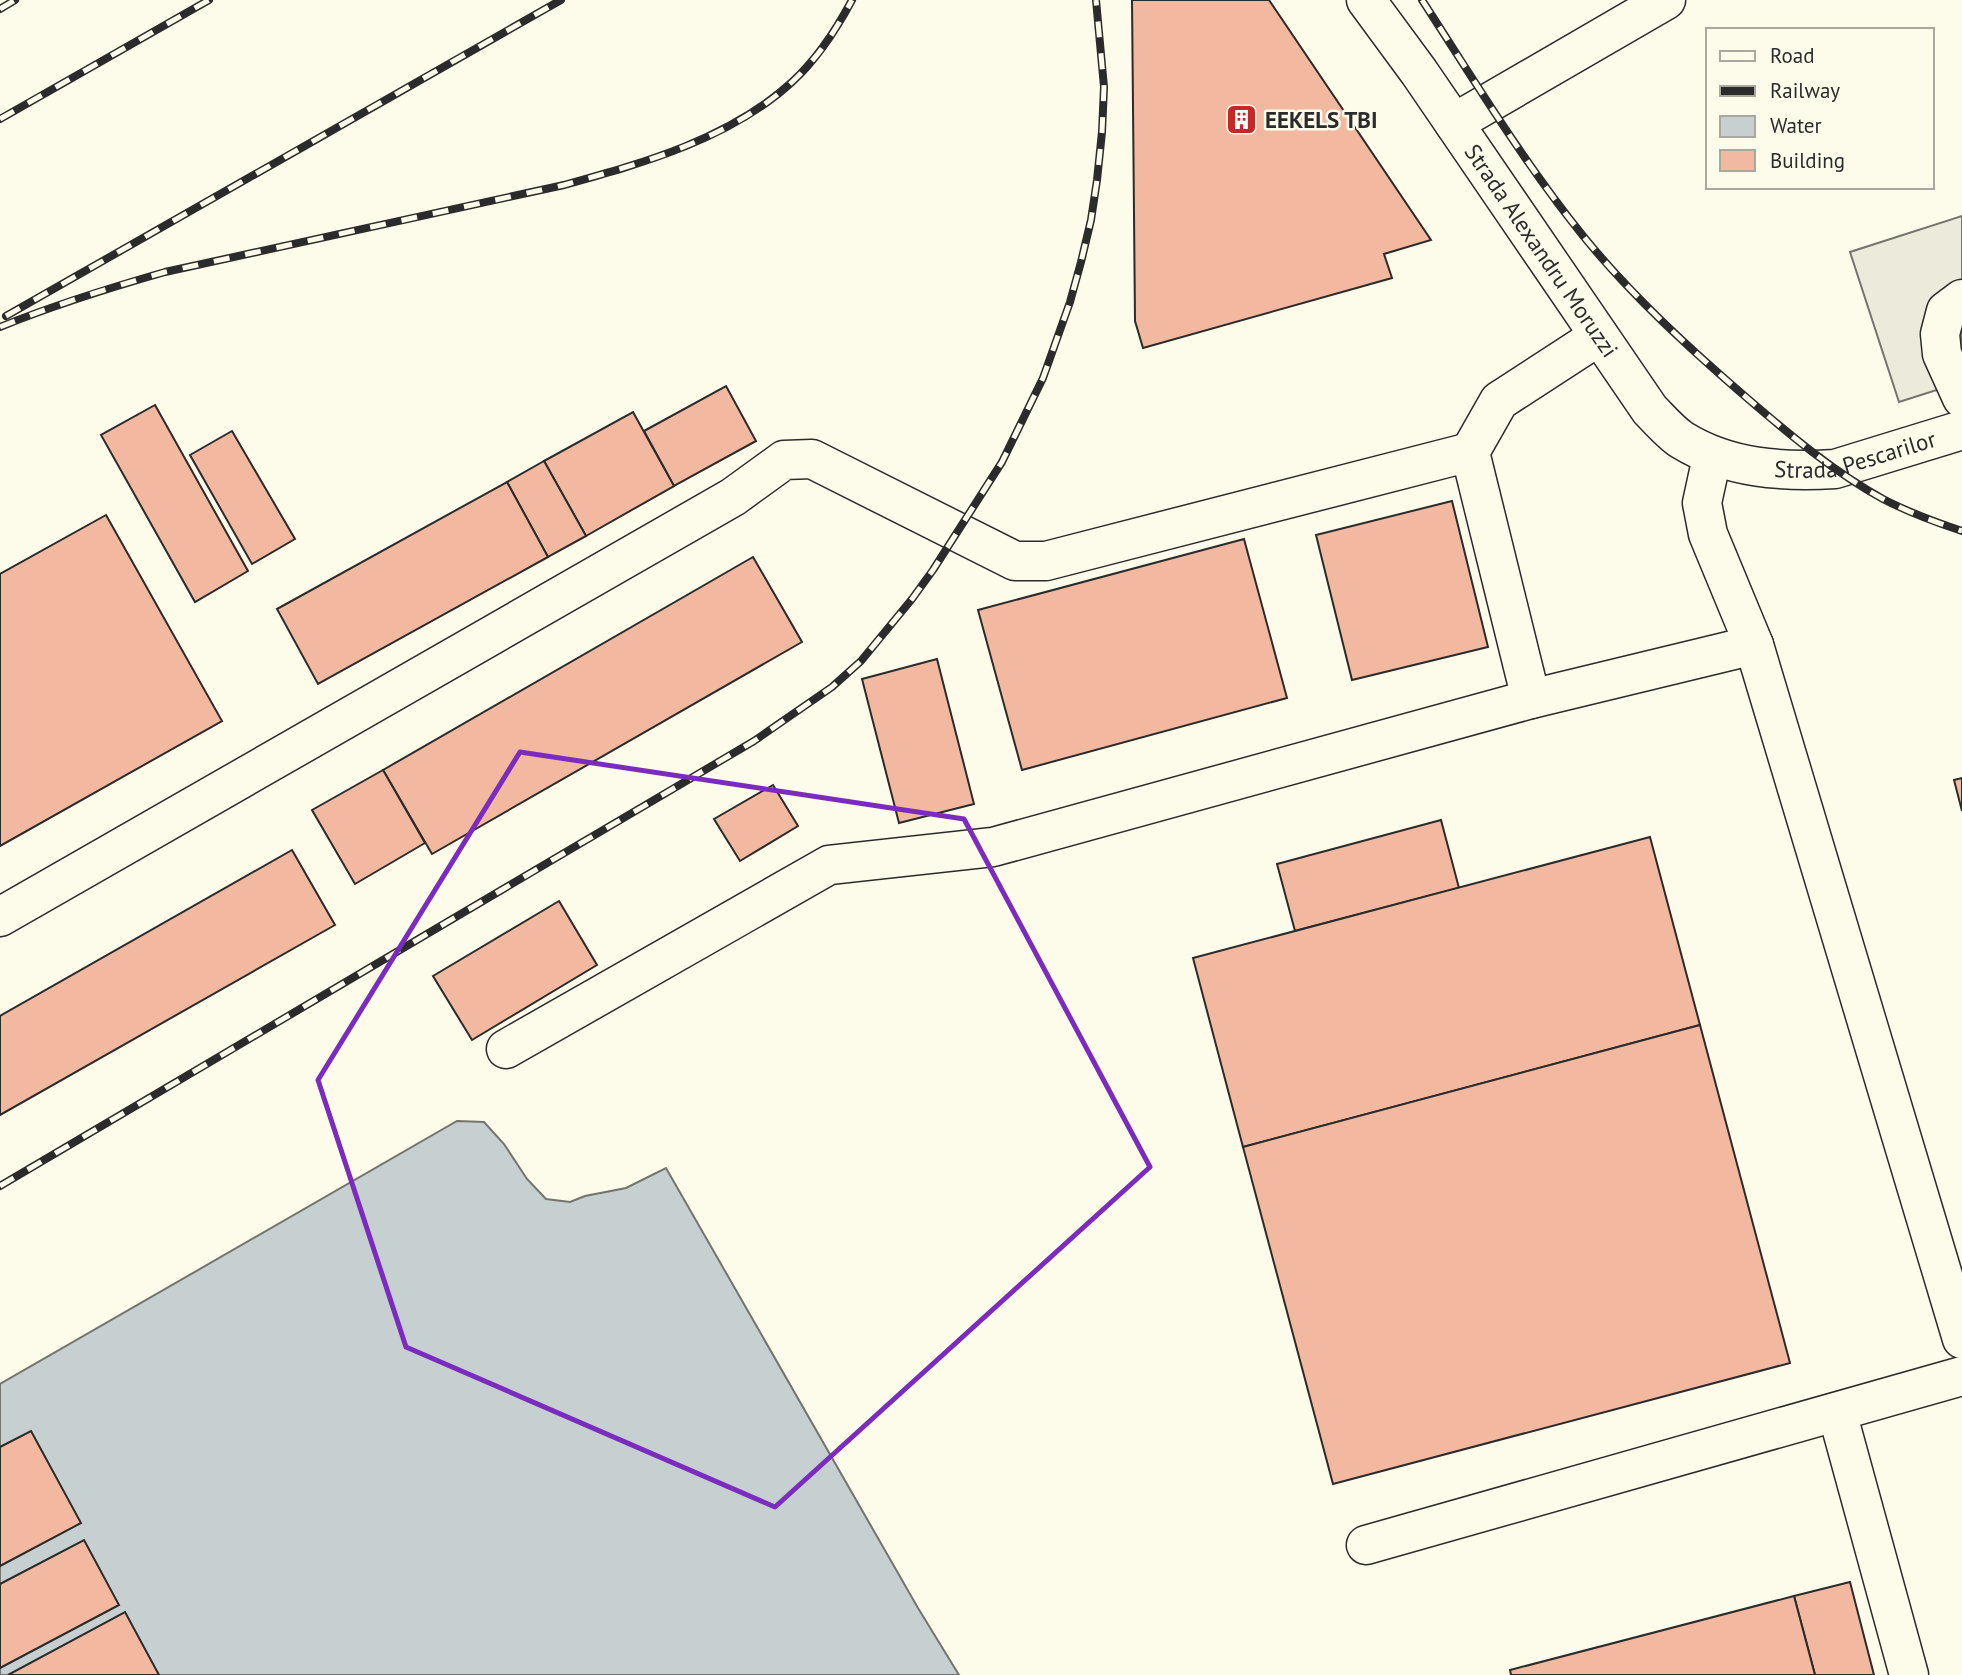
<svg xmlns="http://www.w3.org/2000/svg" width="1962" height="1675" viewBox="0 0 1962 1675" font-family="'PT Sans',sans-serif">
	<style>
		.parking { fill: #eceadb; stroke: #74746e; stroke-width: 2 }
		.water { fill: #c7d0d0; stroke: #74746e; stroke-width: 2 }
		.building { fill: #f2b8a0; stroke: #2b2b2b; stroke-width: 2 }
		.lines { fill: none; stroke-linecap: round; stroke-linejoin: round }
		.minor-casing { stroke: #2b2b2b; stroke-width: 41 }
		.minor { stroke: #fdfbea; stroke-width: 38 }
		.rail-casing { stroke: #2b2b2b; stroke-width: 8 }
		.rail { stroke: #fdfbea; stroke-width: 5; stroke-dasharray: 16; stroke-linecap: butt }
		.marked { fill: none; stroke: #7b2cbf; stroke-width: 5; stroke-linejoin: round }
		.labels { text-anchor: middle; stroke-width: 5; stroke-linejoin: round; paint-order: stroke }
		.poi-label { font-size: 23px; font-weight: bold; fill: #2b2b2b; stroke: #fdfbea; text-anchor: start }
		.street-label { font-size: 23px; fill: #2b2b2b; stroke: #fdfbea }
	</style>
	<rect width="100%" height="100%" fill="#fdfbea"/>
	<!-- parking -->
	<polygon class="parking" points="1962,216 1962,382 1899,402 1850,252"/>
	<!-- water -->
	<polygon class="water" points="457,1121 484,1122 504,1144 527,1179 546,1199 570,1202 585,1196 626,1188 666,1168 918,1608 959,1675 0,1675 0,1384"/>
	<!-- building -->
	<g class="building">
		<polygon points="1132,0 1269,0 1431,240 1384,254 1392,278 1143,348 1135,321"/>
		<polygon points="726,386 756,441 674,486 644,431"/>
		<polygon points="155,405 248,571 195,602 101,435"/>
		<polygon points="633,412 674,486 586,536 544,461"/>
		<polygon points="232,431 295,539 252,564 190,455"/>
		<polygon points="544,461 586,536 548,557 507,482"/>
		<polygon points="507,482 548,557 318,684 277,609"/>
		<polygon points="1452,501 1488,647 1352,680 1316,535"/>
		<polygon points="106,515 222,721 0,846 0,574"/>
		<polygon points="1244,539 1287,698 1022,770 978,610"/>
		<polygon points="753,557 802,642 432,854 383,770"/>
		<polygon points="937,659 974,804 899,823 862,679"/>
		<polygon points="383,770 425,843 355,884 312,810"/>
		<polygon points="1962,778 1962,811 1954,780"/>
		<polygon points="773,785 798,826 740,861 714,819"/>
		<polygon points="1441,820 1459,888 1295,931 1277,864"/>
		<polygon points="1650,837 1700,1025 1243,1147 1193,958"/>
		<polygon points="292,850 335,925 0,1115 0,1016"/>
		<polygon points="559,901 597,965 472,1040 433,976"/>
		<polygon points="1700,1025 1790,1363 1333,1484 1243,1147"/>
		<polygon points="31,1431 81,1523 0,1566 0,1447"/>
		<polygon points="84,1540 119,1605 0,1668 0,1584"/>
		<polygon points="1850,1582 1874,1675 1815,1675 1794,1596"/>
		<polygon points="1794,1596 1815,1675 1511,1675 1510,1670"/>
		<polygon points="125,1612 159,1675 8,1675"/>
	</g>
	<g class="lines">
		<defs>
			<g id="minor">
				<path id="s1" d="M 1366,0 L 1419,72 L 1650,410 C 1660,420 1671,433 1682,440 C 1729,469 1782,472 1835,469 L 1962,430"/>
				<polyline points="1454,123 1666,0"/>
				<polyline points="1962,299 1946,311 1940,334 1942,354 1962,398"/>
				<polyline points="1712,457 1702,503 1708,534 1754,645"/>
				<polyline points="1531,699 1754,645 1962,1339"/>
				<polyline points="0,917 733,497 784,460 812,459 1015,561 1046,561 1470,452"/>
				<polyline points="506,1049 829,865 993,847 1531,699 1470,452 1499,401 1599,336"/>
				<polyline points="1837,1412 1909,1675"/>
				<polyline points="1366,1545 1962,1376"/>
			</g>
		</defs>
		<!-- minor casing -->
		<use href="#minor" class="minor-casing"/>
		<!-- minor -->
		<use href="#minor" class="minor"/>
		<defs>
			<g id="rail">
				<path d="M 1422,0 C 1474,80 1524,163 1584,237 C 1632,296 1689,348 1747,398 C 1790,435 1834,472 1883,499 C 1908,512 1935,522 1962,531"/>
				<polyline points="0,9 15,0"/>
				<polyline points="0,119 209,0"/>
				<polyline points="6,316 561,0"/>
				<path d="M 0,327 C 54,305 109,288 165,272 L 564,185 C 643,163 730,139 792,82 C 817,59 836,30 852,0"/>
				<polyline points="0,1186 754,741 832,687 861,661 912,599 933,570 1002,462 1043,378 1070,302 1081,262 1091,220 1097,180 1102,132 1104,87 1096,0"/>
			</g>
		</defs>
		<!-- rail casing -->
		<use href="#rail" class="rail-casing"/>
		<!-- rail -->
		<use href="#rail" class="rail"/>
	</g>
	<!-- marked area -->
	<path class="marked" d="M 520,752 L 964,819 L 1150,1167 L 775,1507 L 406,1347 L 318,1080 Z"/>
	<!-- icons -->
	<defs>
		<symbol id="building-square" viewBox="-11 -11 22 22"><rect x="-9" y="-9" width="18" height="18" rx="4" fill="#c62828" stroke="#fdfbea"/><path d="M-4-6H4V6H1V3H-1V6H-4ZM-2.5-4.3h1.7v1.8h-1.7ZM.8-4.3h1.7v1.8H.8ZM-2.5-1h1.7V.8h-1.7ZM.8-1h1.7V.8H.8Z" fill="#fff"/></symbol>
	</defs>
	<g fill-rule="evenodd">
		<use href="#building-square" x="1224" y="102" width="35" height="35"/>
	</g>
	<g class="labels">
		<!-- poi labels -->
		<g class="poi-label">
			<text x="1265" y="128">EEKELS TBI</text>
		</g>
		<!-- street labels -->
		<g class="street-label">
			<text dy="8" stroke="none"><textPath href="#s1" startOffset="306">Strada Alexandru Moruzzi</textPath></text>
			<text dy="8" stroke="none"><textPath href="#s1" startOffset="723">Strada Pescarilor</textPath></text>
		</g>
	</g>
	<!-- legend -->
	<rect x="1706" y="28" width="228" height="161" fill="#fdfbea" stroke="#a9a89e" stroke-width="2"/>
	<rect x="1720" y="51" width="35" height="10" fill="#fdfbea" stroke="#a9a89e" stroke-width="2"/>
	<text x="1770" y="63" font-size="21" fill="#2b2b2b">Road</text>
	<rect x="1720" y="86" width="35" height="10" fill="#2b2b2b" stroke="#a9a89e" stroke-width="2"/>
	<text x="1770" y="98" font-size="21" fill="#2b2b2b">Railway</text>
	<rect x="1720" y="116" width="35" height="21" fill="#c7d0d0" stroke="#a9a89e" stroke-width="2"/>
	<text x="1770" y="133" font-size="21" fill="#2b2b2b">Water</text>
	<rect x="1720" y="150" width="35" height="21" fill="#f2b8a0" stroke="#a9a89e" stroke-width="2"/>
	<text x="1770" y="168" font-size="21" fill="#2b2b2b">Building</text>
</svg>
